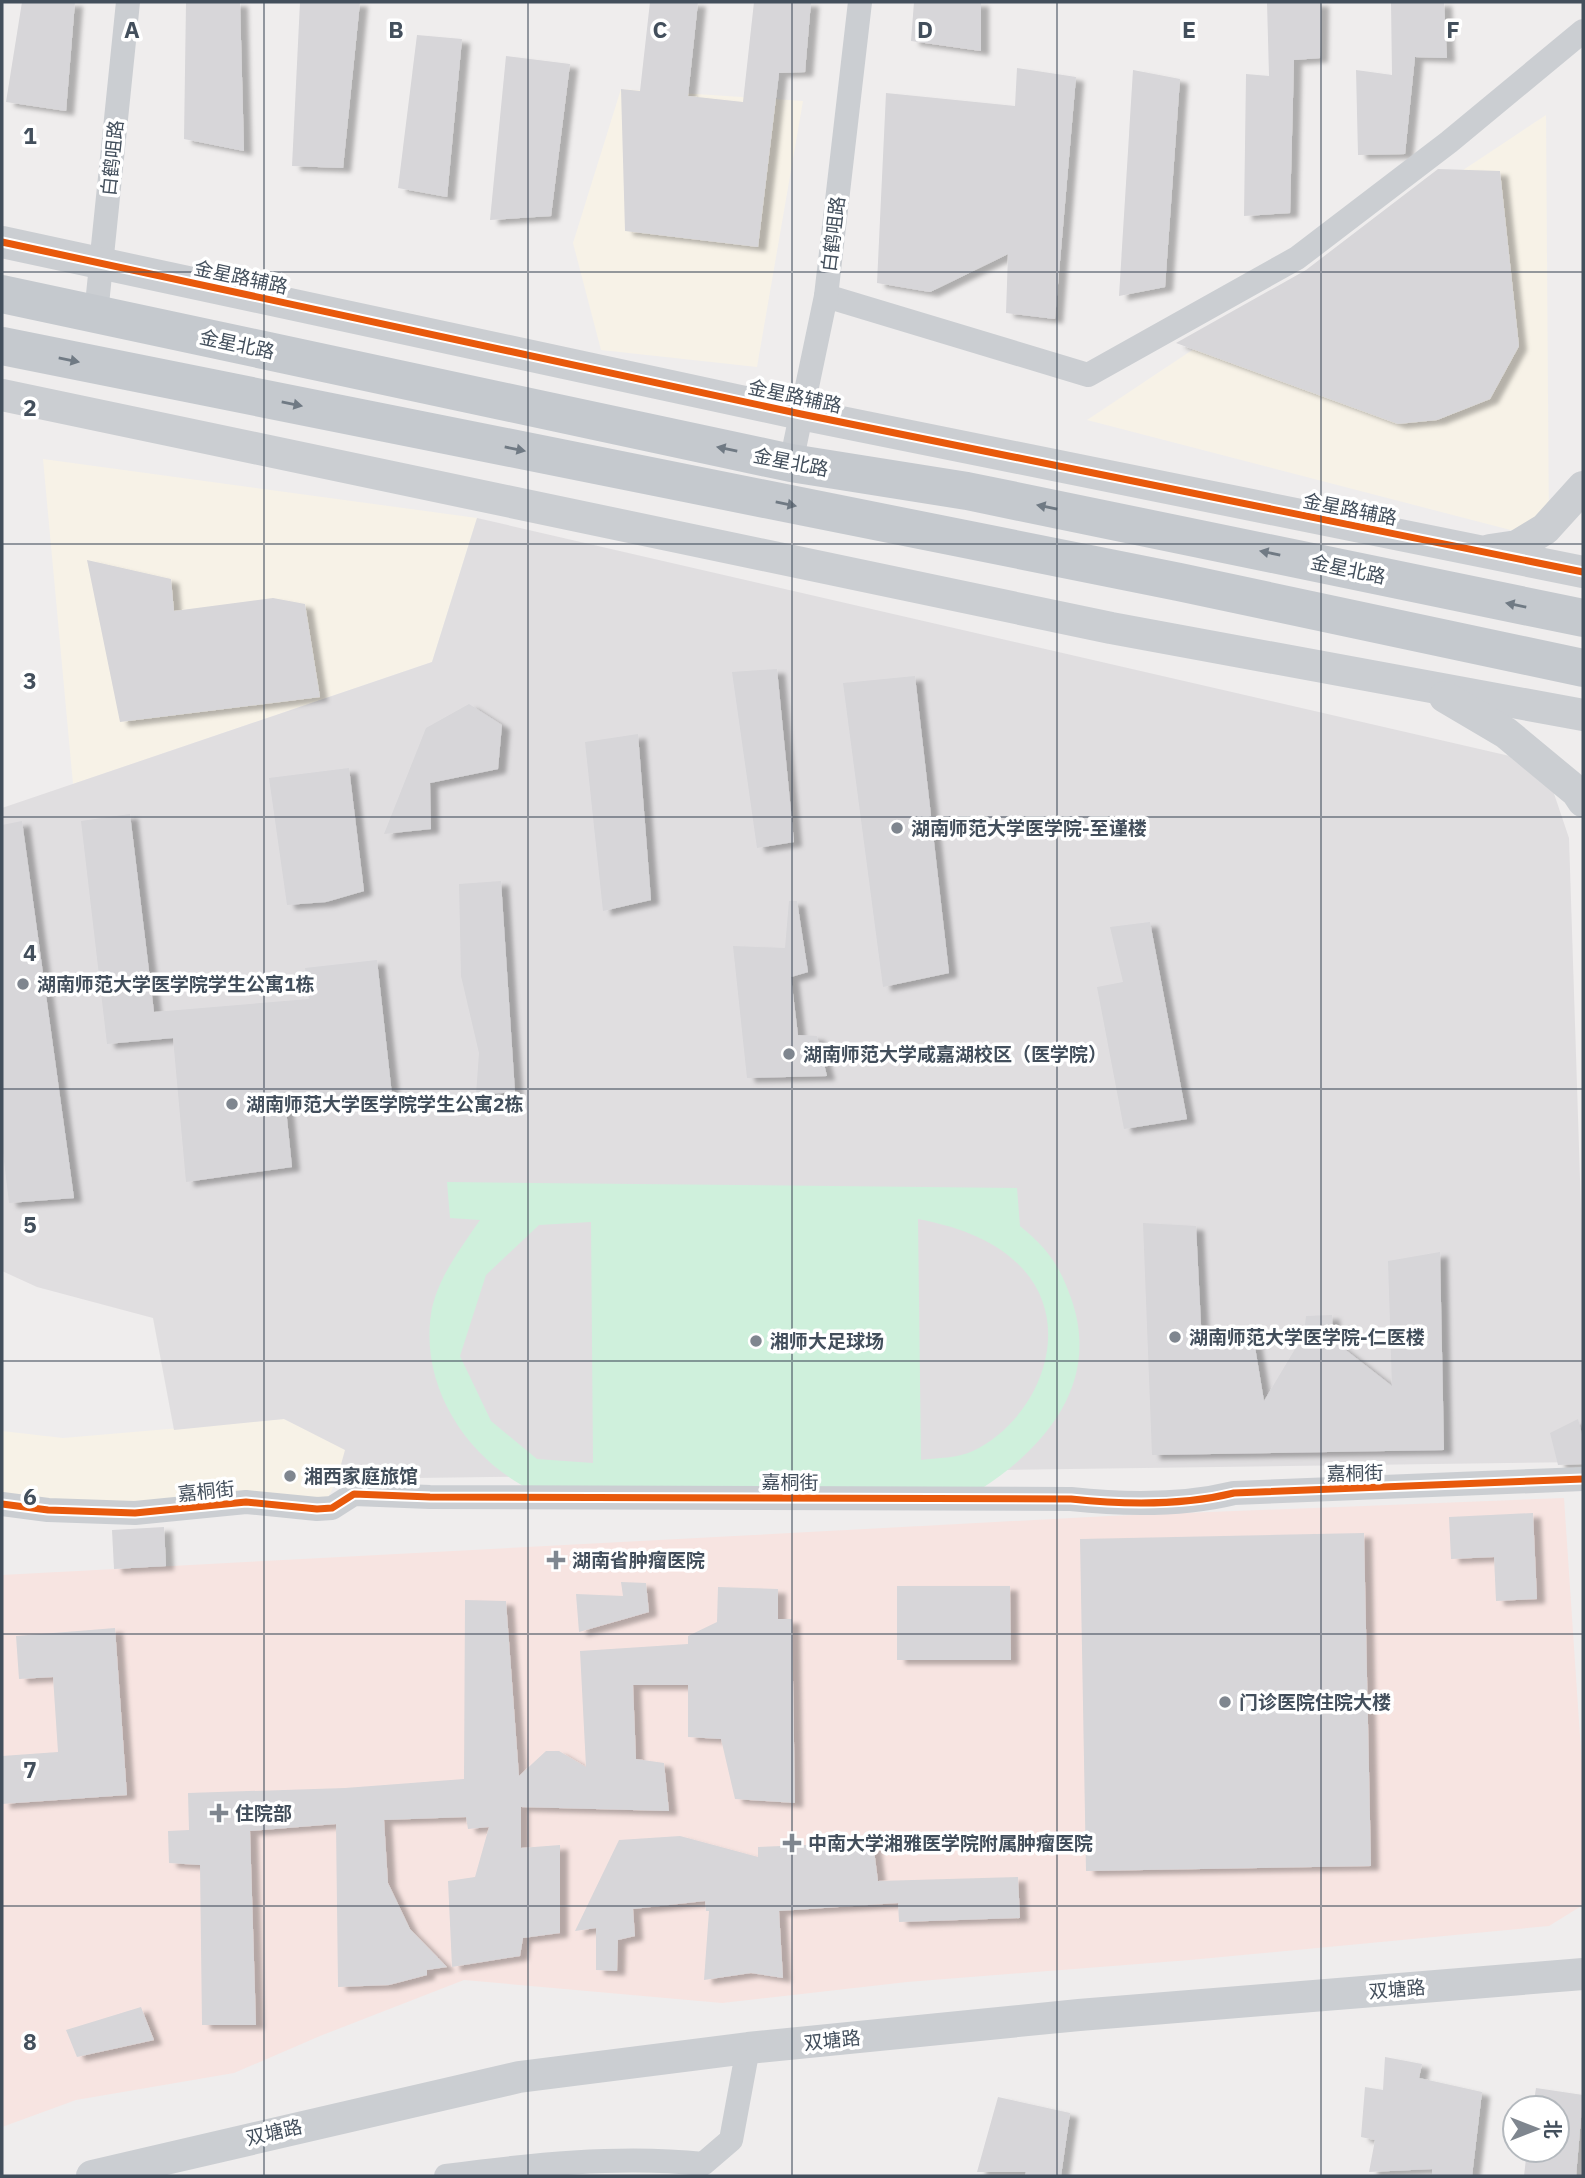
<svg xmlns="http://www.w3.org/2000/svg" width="1585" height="2178" viewBox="0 0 1585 2178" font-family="'IBM Plex Sans','Noto Sans SC',sans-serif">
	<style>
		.commercial { fill: #f7f2e7 }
		.education { fill: #e0dee0 }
		.medical { fill: #f7e4e1 }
		.green { fill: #cff0dc; fill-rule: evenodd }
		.building { fill: #d7d6d9; filter: url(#shadow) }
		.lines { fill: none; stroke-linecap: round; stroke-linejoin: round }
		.minor { stroke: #cbced2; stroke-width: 24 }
		.tertiary { stroke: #cbced2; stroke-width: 32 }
		.primary { stroke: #c5c9ce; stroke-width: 38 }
		.cycleway-casing { stroke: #fff; stroke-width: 11 }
		.cycleway { stroke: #e8590c; stroke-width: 7 }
		.oneway { fill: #707a84 }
		.grid { fill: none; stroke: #434f5c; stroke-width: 2; stroke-opacity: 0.55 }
		.poi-dot { fill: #7f868f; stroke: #fff; stroke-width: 2.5 }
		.labels { text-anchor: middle; stroke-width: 7; stroke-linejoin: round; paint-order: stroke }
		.street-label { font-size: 19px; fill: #434f5c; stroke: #fff }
		.poi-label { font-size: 19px; font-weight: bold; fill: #434f5c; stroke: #fff; text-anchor: start }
		.grid-label { font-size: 23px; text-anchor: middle; font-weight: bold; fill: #434f5c; stroke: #fff; stroke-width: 7; stroke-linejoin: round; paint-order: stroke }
	</style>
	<defs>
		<filter id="shadow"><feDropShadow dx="8" dy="4.5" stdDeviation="2" flood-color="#0004"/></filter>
	</defs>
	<rect width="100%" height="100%" fill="#efeded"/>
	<!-- commercial -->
	<g class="commercial">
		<polygon points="621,89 803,101 757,367 601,350 573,243"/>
		<polygon points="1546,115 1549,540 1087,420"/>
		<polygon points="43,459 477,518 432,662 73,784"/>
		<polygon points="284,1419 351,1451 324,1506 2,1499 2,1431 63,1438"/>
	</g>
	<!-- education -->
	<polygon class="education" points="477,518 1544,764 1569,838 1583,1271 1583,1462 337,1479 345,1450 284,1419 174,1430 153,1318 37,1287 2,1271 2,808 432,662"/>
	<!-- medical -->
	<polygon class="medical" points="1564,1498 1583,1781 1583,1905 1549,1926 1190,1960 907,1982 722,2003 464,1980 320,2036 234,2073 76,2100 2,2127 2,1575 1109,1516"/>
	<!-- green -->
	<path class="green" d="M 447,1182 L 1017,1188 L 1020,1226 C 1047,1248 1059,1264 1071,1298 C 1101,1382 1047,1446 981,1489 L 533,1491 C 468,1460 420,1388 431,1314 C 436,1280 461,1248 480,1220 L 450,1218 ZM 918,1219 C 955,1226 995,1239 1022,1268 C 1077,1327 1038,1420 973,1451 C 959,1458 936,1458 921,1460 ZM 591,1222 L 593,1463 L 537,1459 L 491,1421 L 460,1356 L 486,1275 L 539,1225 Z"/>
	<!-- building -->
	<g class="building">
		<polygon points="22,2 75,2 66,111 6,102"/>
		<polygon points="186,2 240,2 244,151 184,139"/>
		<polygon points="300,2 360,2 343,168 292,166"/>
		<polygon points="650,2 698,2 688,96 743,102 754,2 811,2 805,72 779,73 758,247 625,231 621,89 640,91"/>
		<polygon points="914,2 981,2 981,51 911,41"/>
		<polygon points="1267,2 1321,2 1320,58 1294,60 1290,213 1244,216 1246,74 1269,76"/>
		<polygon points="1391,2 1444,2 1447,58 1415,57 1405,154 1358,155 1356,70 1392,75"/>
		<polygon points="417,35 462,39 447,197 398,188"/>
		<polygon points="506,56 570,64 551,216 490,220"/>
		<polygon points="1017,68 1076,77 1055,319 1006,313 1008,254 930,292 877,283 886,93 1015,106"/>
		<polygon points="1133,70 1180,79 1165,287 1119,296"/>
		<polygon points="1438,169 1500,171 1519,346 1490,399 1437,420 1398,424 1176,343 1306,270"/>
		<polygon points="87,560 171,579 174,611 273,598 305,604 320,697 120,722"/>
		<polygon points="777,669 794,842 757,848 732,672"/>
		<polygon points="915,676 949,973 883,987 843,683"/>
		<polygon points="469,704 502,725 498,769 430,783 431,829 384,834 426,728"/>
		<polygon points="638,734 651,900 603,911 585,742"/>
		<polygon points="349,768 364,891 326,902 287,905 269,778"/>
		<polygon points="130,814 154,1012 309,999 305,968 377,960 392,1095 353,1094 286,1109 292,1167 186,1182 173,1038 107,1044 81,821"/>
		<polygon points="22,821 74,1198 9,1203 2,1144 2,825"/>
		<polygon points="501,881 515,1092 476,1095 479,1053 461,976 459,884"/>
		<polygon points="789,901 797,901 808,972 791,977 798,1035 817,1036 827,1076 747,1078 733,946 785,948"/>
		<polygon points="1150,922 1187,1119 1124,1129 1097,987 1123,982 1110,927"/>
		<polygon points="1143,1223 1196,1226 1202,1344 1254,1341 1264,1401 1304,1334 1306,1316 1332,1315 1333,1340 1392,1386 1388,1261 1440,1252 1444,1450 1152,1455"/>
		<polygon points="1578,1419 1583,1438 1583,1464 1558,1465 1550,1433"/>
		<polygon points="1533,1513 1537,1599 1496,1601 1494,1557 1451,1559 1449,1517"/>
		<polygon points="164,1527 166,1566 114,1569 112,1530"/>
		<polygon points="1364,1533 1371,1866 1086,1871 1080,1539"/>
		<polygon points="621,1582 646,1583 649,1612 579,1632 576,1594 623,1596"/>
		<polygon points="897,1586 1010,1586 1011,1660 897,1660"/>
		<polygon points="718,1587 778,1589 778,1619 792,1619 795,1803 735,1799 721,1739 688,1737 688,1685 633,1685 636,1759 664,1763 669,1811 521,1807 521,1848 560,1845 560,1933 523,1938 520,1956 452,1967 448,1881 475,1877 489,1827 468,1829 466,1817 384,1820 388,1883 410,1929 447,1967 427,1970 427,1975 389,1985 338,1987 336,1824 250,1831 256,2025 202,2025 200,1865 169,1863 168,1831 189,1830 188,1793 345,1788 464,1779 465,1600 506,1601 519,1776 546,1751 559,1751 586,1767 580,1651 688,1644 688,1636 717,1622"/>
		<polygon points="115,1628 127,1795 2,1804 2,1756 58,1752 53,1677 19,1679 16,1636"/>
		<polygon points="680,1836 758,1857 758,1847 873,1842 878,1881 1018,1877 1020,1918 899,1922 898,1903 779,1911 783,1978 751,1973 704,1980 709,1911 706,1911 705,1901 633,1909 635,1936 618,1940 617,1971 596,1970 596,1928 575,1931 619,1840"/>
		<polygon points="141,2007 154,2040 77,2057 66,2030"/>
		<polygon points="1385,2057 1422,2064 1419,2078 1482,2092 1472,2176 1432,2176 1432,2169 1369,2172 1375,2140 1361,2137 1365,2087 1383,2090"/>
		<polygon points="1536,2088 1583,2095 1576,2176 1524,2176 1527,2150 1557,2150 1557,2108 1533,2108"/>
		<polygon points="998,2097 1070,2113 1061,2176 1025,2176 1026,2172 977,2172"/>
	</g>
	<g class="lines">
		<!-- minor -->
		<g class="minor">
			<polyline points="826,296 1088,375 1297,258 1449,142 1583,31"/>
			<polyline points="96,314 128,2"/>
			<polyline points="791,463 826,296 860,2"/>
			<path d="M 2,1504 L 48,1510 L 135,1513 L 246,1502 L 317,1509 L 332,1508 L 354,1494 L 430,1497 L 1071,1499 C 1126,1505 1181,1506 1234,1493 L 1583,1479"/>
			<path d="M 446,2176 C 529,2165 619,2155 703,2164 L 731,2140 L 748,2048"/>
		</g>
		<!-- tertiary -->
		<g class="tertiary">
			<polyline points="2,242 801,414 1583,572"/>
			<polyline points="2,395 1111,628 1583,715"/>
			<polyline points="1490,550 1517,546 1545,529 1583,487"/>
			<polyline points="1445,697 1506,733 1577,792 1583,801"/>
			<polyline points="92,2176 519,2077 748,2048 1079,2015 1583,1974"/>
		</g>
		<!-- primary -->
		<g class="primary">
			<polyline points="2,294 791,463 967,491 1583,618"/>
			<polyline points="2,346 1179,582 1583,668"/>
		</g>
		<defs>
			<g id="cycleway">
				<polyline points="2,242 801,414 1583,572"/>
				<path d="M 2,1504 L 48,1510 L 135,1513 L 246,1502 L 317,1509 L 332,1508 L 354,1494 L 430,1497 L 1071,1499 C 1126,1505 1181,1506 1234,1493 L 1583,1479"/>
			</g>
		</defs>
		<!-- cycleway casing -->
		<use href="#cycleway" class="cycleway-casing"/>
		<!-- cycleway -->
		<use href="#cycleway" class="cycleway"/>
	</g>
	<!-- one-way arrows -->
	<defs><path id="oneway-solid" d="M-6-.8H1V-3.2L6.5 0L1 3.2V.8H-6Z" transform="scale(1.75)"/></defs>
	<g class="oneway">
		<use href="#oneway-solid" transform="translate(69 360) rotate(11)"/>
		<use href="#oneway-solid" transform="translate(292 404) rotate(11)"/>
		<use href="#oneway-solid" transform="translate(515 449) rotate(11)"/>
		<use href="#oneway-solid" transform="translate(727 449) rotate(-168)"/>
		<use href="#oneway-solid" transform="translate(786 504) rotate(11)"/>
		<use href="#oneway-solid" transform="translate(1047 507) rotate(-168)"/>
		<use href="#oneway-solid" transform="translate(1270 553) rotate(-168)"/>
		<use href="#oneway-solid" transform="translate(1516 605) rotate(-168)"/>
	</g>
	<!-- grid -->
	<path class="grid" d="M 264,2 L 264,2176M 528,2 L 528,2176M 792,2 L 792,2176M 1057,2 L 1057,2176M 1321,2 L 1321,2176M 2,272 L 1583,272M 2,544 L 1583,544M 2,817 L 1583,817M 2,1089 L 1583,1089M 2,1361 L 1583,1361M 2,1634 L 1583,1634M 2,1906 L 1583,1906"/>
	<!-- markers -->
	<g class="poi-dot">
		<circle cx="897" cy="828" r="7"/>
		<circle cx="23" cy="984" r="7"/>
		<circle cx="789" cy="1054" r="7"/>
		<circle cx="232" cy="1104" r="7"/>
		<circle cx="1175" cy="1337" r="7"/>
		<circle cx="756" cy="1341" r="7"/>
		<circle cx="290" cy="1476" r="7"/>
		<path d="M552.5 1549.5h7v7h7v7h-7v7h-7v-7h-7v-7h7z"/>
		<circle cx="1225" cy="1702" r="7"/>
		<path d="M215.5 1802.5h7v7h7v7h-7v7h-7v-7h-7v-7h7z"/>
		<path d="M788.5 1832.5h7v7h7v7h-7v7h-7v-7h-7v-7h7z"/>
	</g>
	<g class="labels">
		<!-- street labels -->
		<g class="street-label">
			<text transform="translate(112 158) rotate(-84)" y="7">白鹤咀路</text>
			<text transform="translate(833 234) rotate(-83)" y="7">白鹤咀路</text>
			<text transform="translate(241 277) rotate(12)" y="7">金星路辅路</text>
			<text transform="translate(237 344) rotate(12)" y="7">金星北路</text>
			<text transform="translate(795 396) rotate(12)" y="7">金星路辅路</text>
			<text transform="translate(791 462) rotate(11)" y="7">金星北路</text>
			<text transform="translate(1350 509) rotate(11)" y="7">金星路辅路</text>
			<text transform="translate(1348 569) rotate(12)" y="7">金星北路</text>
			<text transform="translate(1355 1473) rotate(-1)" y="7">嘉桐街</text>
			<text x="790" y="1489">嘉桐街</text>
			<text transform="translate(206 1491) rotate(-6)" y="7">嘉桐街</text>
			<text transform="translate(1397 1989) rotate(-5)" y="7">双塘路</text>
			<text transform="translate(832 2040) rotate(-6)" y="7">双塘路</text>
			<text transform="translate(274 2132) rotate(-13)" y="7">双塘路</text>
		</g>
		<!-- poi labels -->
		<g class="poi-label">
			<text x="911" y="835">湖南师范大学医学院-至谨楼</text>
			<text x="37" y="991">湖南师范大学医学院学生公寓1栋</text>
			<text x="803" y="1061">湖南师范大学咸嘉湖校区（医学院）</text>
			<text x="246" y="1111">湖南师范大学医学院学生公寓2栋</text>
			<text x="1189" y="1344">湖南师范大学医学院-仁医楼</text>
			<text x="770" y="1348">湘师大足球场</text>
			<text x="304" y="1483">湘西家庭旅馆</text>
			<text x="572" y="1567">湖南省肿瘤医院</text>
			<text x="1239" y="1709">门诊医院住院大楼</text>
			<text x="235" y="1820">住院部</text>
			<text x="808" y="1850">中南大学湘雅医学院附属肿瘤医院</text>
		</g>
	</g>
	<g class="grid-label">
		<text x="132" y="38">A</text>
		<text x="396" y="38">B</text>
		<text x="660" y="38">C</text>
		<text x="925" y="38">D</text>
		<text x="1189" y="38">E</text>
		<text x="1453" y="38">F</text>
		<text x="30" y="144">1</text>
		<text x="30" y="416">2</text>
		<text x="30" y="689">3</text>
		<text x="30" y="961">4</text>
		<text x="30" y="1233">5</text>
		<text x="30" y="1505">6</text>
		<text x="30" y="1778">7</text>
		<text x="30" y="2050">8</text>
	</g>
	<!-- border -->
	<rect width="1585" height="2178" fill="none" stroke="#434f5c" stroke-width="7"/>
	<!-- north arrow -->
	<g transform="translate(1536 2129) rotate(90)"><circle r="33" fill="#ffffff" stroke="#b4b9be" stroke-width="2"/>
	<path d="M0-5L12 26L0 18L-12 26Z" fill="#7f868f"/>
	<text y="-10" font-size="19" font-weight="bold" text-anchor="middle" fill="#434f5c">北</text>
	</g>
</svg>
